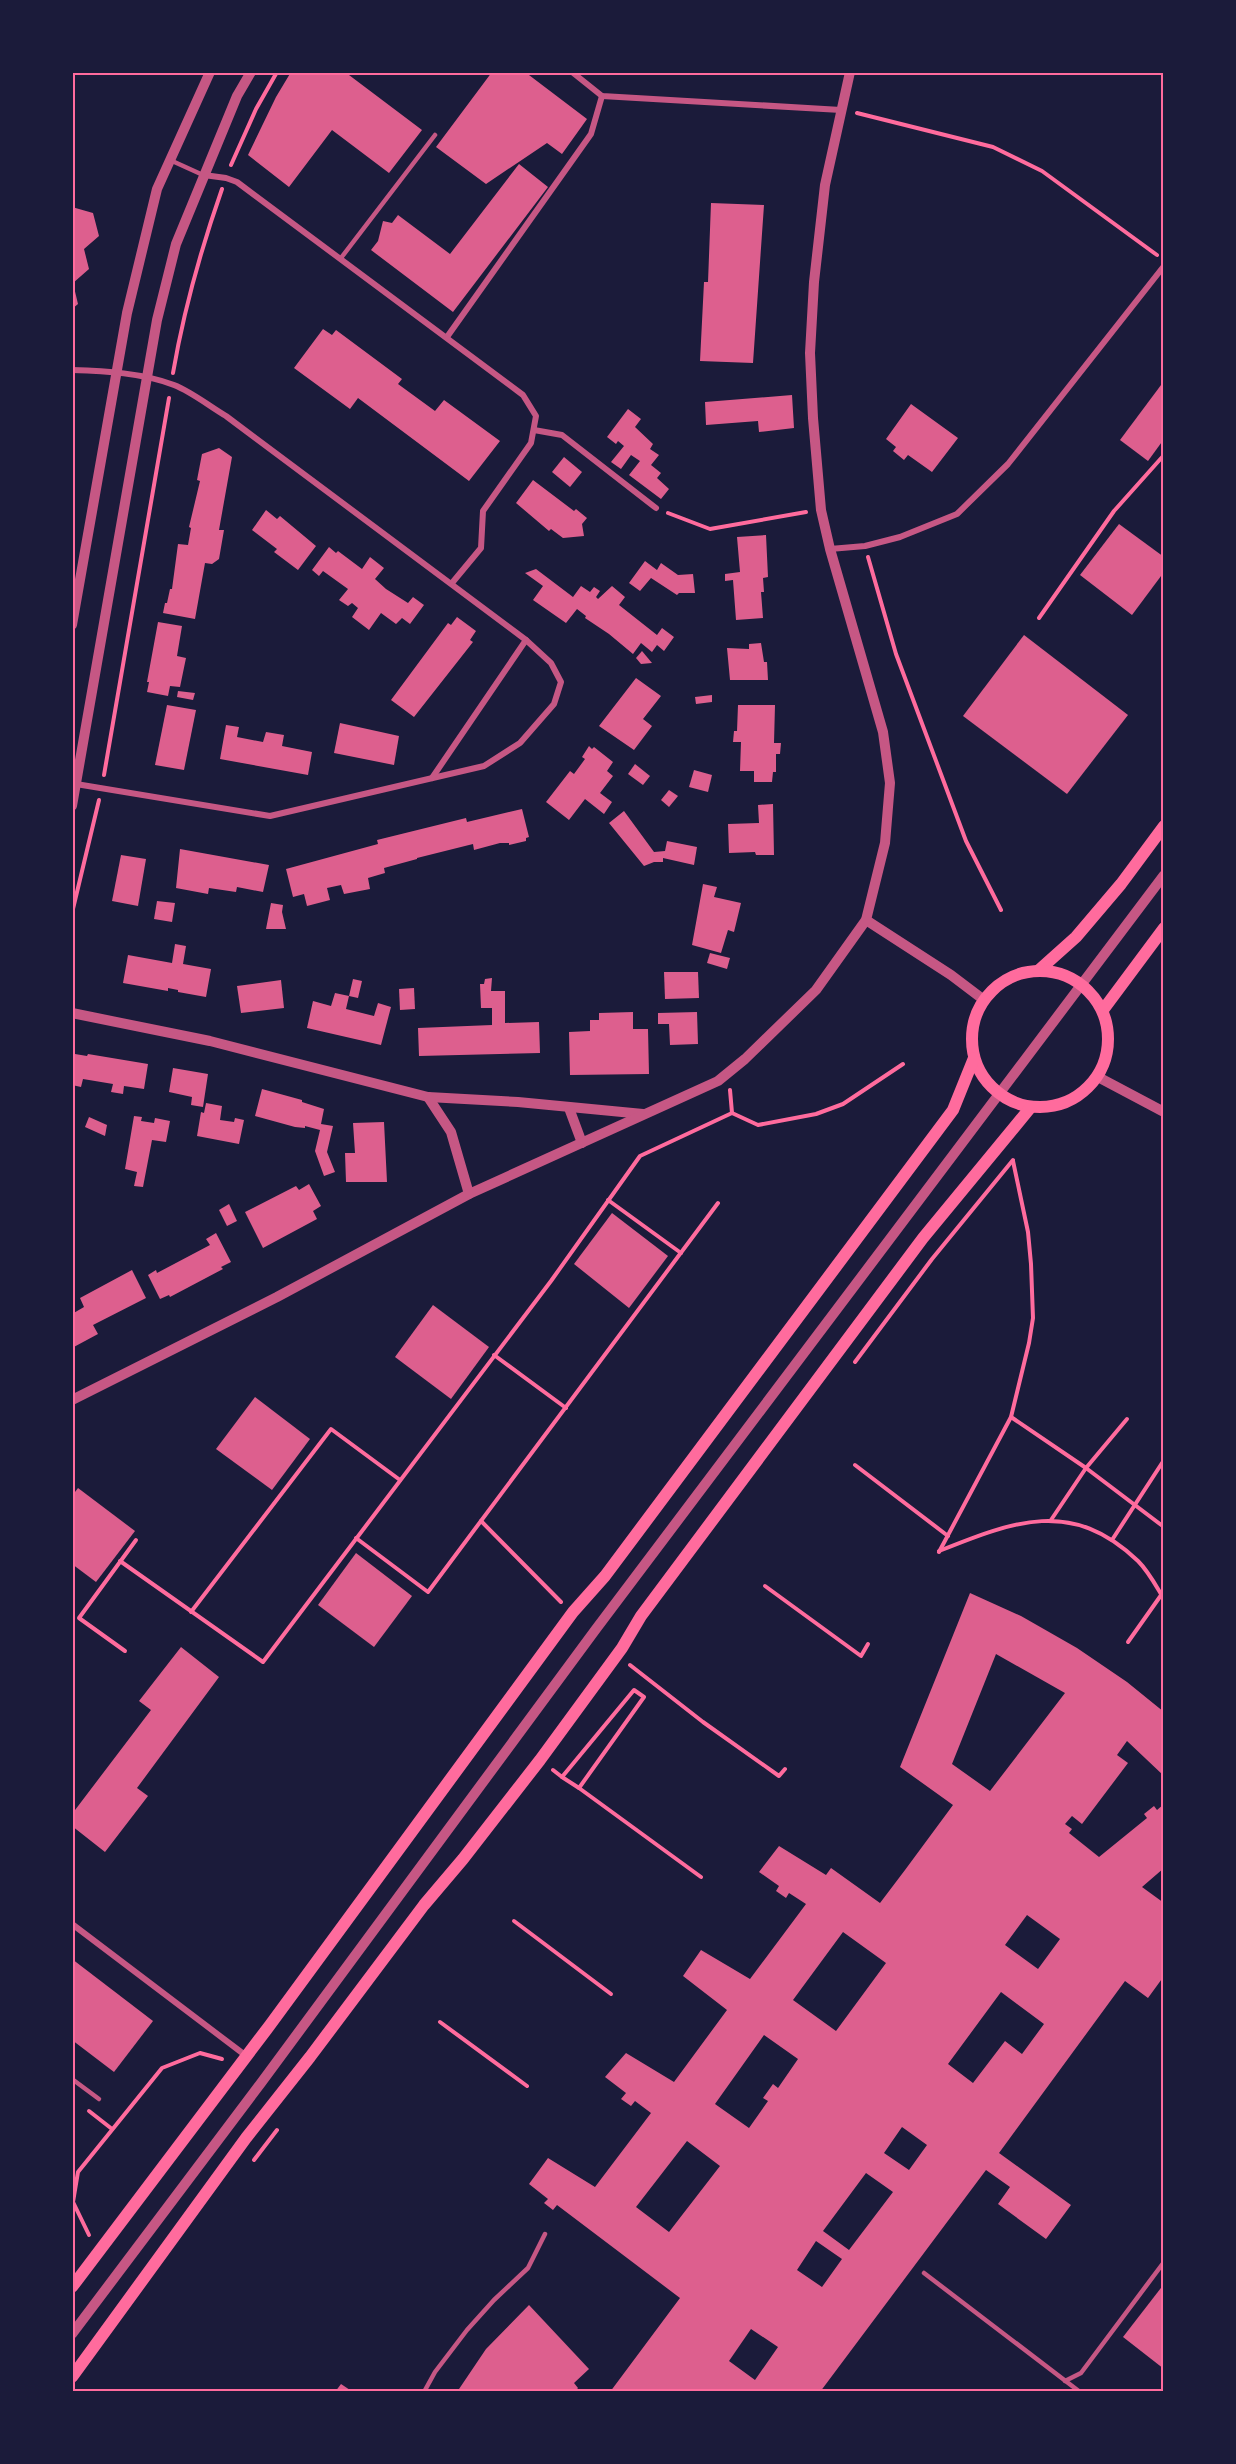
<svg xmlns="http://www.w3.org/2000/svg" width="1236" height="2464" viewBox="0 0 1236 2464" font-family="Roboto,sans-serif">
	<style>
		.building { fill: #dd5f8e; fill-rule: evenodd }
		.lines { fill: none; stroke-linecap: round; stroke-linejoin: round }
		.path { stroke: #ff6b9d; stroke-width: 4 }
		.service { stroke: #c65784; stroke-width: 4.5 }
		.minor { stroke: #c65784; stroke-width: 6 }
		.tertiary { stroke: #c65784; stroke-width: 10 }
		.secondary { stroke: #ff6b9d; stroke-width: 12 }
		.neatline { fill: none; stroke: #ff6b9d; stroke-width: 2 }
	</style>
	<rect width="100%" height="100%" fill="#1b1b3a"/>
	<!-- building -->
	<g class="building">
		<polygon points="291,72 345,72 422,130 389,173 332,130 289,187 248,155 276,97"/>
		<polygon points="492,72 525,72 587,119 562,154 547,143 486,184 436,147"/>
		<polygon points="519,164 548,187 453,312 371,250 378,241 383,221 392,223 398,215 450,254"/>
		<polygon points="711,203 764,205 753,363 700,361 704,282 708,282"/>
		<polygon points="72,207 93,213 99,236 84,249 89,269 73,283 78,304 72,309"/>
		<polygon points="323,329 332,335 336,330 402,379 398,384 435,411 444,400 500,441 469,481 358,398 350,409 294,368"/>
		<polygon points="1164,381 1164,439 1148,461 1120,440"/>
		<polygon points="792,395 794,428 759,432 758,421 706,425 705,402"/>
		<polygon points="911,404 958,438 932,472 908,455 904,460 893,451 896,447 886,439"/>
		<polygon points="628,409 641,419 635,427 653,444 650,449 659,455 651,465 661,473 657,478 669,489 661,499 629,475 640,461 631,455 621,469 611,462 624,446 618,441 616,444 607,437"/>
		<polygon points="219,448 232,457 219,530 224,530 219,559 212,564 205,563 195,619 163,613 165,603 167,603 170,589 172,589 178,544 188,545 191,528 189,527 200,481 197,480 202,454"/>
		<polygon points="564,457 582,472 570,487 552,472"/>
		<polygon points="533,480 574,511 576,509 587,518 582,524 584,536 563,538 551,529 549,531 516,503"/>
		<polygon points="266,510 277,519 280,516 316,546 298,570 274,552 277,549 252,530"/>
		<polygon points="1119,524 1164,557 1164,572 1132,615 1080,575"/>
		<polygon points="766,535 768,577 763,578 764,592 761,592 763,618 736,620 733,580 725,581 725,574 740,572 737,537"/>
		<polygon points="329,547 336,553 338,551 362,569 370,557 384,568 375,579 386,589 408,603 413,597 424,605 410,624 402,618 396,624 381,613 369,630 352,617 358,608 352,603 348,606 339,600 348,589 323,571 319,576 312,570"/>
		<polygon points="645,561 657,570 661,563 678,575 693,574 695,593 679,593 677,595 651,578 640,591 629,583"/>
		<polygon points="536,569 573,597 581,586 590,592 594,587 600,591 596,597 598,599 612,586 625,597 619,605 657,635 662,628 674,637 664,651 657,645 652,652 641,643 633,654 609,634 585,618 586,616 577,609 566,623 533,600 543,586 525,573"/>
		<polygon points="457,617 476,631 470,640 473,642 414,717 391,700 448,623 451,625"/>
		<polygon points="158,622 182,626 177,656 186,658 180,687 170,686 168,696 147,692 149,682 147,682"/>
		<polygon points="1024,635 1128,715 1067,794 963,716"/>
		<polygon points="761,643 764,662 767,662 768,680 730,680 727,648 749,649 749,644"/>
		<polygon points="642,651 652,663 641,664 636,658"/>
		<polygon points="636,678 661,696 643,719 652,726 634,750 599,726"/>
		<polygon points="178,691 195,693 193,700 177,697"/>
		<polygon points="712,695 712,702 696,704 695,697"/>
		<polygon points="167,705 196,710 184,770 155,765"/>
		<polygon points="738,705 775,705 774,743 781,743 780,754 776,754 776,772 773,772 772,782 754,782 754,771 740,771 741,742 733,742 734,731 737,731"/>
		<polygon points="340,723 399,736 394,765 334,753"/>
		<polygon points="226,725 239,727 237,737 263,742 266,732 284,735 282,746 312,752 308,775 220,759"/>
		<polygon points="589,746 592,749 594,747 613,762 607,771 613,776 600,793 612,802 604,814 585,799 569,820 546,802 570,771 574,774 585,759 582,757"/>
		<polygon points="635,764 650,776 643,785 628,774"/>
		<polygon points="694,770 712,775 708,792 689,787"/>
		<polygon points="669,790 678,796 669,807 661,800"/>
		<polygon points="773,804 774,855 756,855 755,852 729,853 728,824 759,823 758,805"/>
		<polygon points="522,809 529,837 526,838 526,841 509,845 509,843 500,843 474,850 473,844 417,858 417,859 384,868 385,873 368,878 370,889 344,894 341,885 327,888 330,900 307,906 304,894 293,897 286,869 378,844 377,840 466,818 467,822"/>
		<polygon points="624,811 654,852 665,851 667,841 697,847 694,865 663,858 663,862 654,862 644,866 609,823"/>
		<polygon points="180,849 269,865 263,892 237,887 236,892 209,888 208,894 176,888"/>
		<polygon points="121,855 146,859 138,906 112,901"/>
		<polygon points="703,884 717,887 714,897 741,903 734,932 728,930 721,953 692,945"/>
		<polygon points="157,901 175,903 172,922 154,919"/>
		<polygon points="271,903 283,905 282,912 286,929 266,929"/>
		<polygon points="175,944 186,946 183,964 211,969 206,997 178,992 178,990 168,988 168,991 123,983 128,955 172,963"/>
		<polygon points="710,953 730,958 727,969 707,963"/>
		<polygon points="664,972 698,972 699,998 665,999"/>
		<polygon points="492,978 491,991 505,991 505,1023 539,1022 540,1053 419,1056 418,1028 492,1025 492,1008 481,1008 480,984 484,984 485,979"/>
		<polygon points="353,979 362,981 358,998 349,996 346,1009 374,1016 378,1003 391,1007 381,1045 307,1028 313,1001 331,1006 335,993 349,996"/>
		<polygon points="281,980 284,1008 241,1013 237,986"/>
		<polygon points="414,988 415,1009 400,1010 399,989"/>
		<polygon points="633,1012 633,1029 648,1029 649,1074 570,1075 569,1032 590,1031 590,1020 599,1020 599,1013"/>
		<polygon points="697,1012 698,1044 670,1045 669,1024 658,1024 658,1013"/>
		<polygon points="75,1054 87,1056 88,1054 148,1064 144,1089 124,1086 123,1094 111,1092 113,1084 83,1079 81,1087 72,1085"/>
		<polygon points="173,1068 208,1074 203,1107 191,1105 192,1097 169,1092"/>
		<polygon points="262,1089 302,1100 302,1102 324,1109 321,1124 333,1126 327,1152 335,1172 324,1176 315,1151 320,1130 305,1126 305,1128 295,1127 255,1116"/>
		<polygon points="206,1103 222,1106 220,1120 234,1122 235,1118 244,1120 239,1144 197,1136 201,1112 204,1113"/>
		<polygon points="134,1116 142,1117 141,1121 154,1123 155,1118 170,1121 166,1142 152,1140 143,1187 134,1186 137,1172 125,1169"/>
		<polygon points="89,1117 107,1125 105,1136 85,1127"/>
		<polygon points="384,1122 387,1182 346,1182 345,1153 355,1153 353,1123"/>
		<polygon points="309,1184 321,1206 313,1211 317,1219 263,1248 245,1212 296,1186 299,1190"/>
		<polygon points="229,1204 237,1221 227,1226 219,1210"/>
		<polygon points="612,1213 668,1256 629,1308 574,1264"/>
		<polygon points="216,1233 231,1262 221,1267 223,1269 170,1297 169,1295 160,1299 148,1275 156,1270 157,1273 210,1245 206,1239"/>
		<polygon points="132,1270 146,1298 93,1325 98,1334 72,1348 72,1314 84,1307 80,1298"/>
		<polygon points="433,1305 489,1347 451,1399 395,1357"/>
		<polygon points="255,1397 310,1439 272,1490 216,1449"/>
		<polygon points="78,1488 135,1531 96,1582 72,1564 72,1496"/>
		<polygon points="356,1553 412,1596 374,1647 318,1605"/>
		<path d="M 970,1593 L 1021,1616 L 1077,1648 L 1127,1682 L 1164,1712 L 1164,1776 L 1127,1741 L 1117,1755 L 1128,1763 L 1082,1824 L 1072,1816 L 1065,1824 L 1072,1829 L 1069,1833 L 1099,1857 L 1147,1818 L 1144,1814 L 1154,1806 L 1157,1810 L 1164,1804 L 1164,1868 L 1142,1887 L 1164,1903 L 1164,1976 L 1148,1998 L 1125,1981 L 999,2153 L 1071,2205 L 1046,2239 L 998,2204 L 1010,2187 L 986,2170 L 820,2392 L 610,2392 L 680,2298 L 557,2205 L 553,2210 L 544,2203 L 548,2199 L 529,2184 L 548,2158 L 595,2187 L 651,2113 L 635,2101 L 631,2106 L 621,2099 L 626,2093 L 605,2077 L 626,2053 L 674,2082 L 727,2010 L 683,1976 L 701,1950 L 750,1979 L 806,1904 L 789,1893 L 786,1898 L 776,1891 L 779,1886 L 759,1872 L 779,1846 L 826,1875 L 831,1868 L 880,1903 L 905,1870 L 953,1805 L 900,1767 ZM 996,1654 L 1065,1693 L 990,1791 L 952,1764 ZM 1027,1915 L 1060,1939 L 1038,1969 L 1005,1945 ZM 843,1932 L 886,1963 L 836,2031 L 793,2000 ZM 1001,1992 L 1044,2024 L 1022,2054 L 1005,2041 L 973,2083 L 948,2064 ZM 764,2035 L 798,2059 L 778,2088 L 773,2084 L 763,2098 L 768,2101 L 749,2128 L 715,2104 ZM 902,2127 L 927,2145 L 909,2170 L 884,2153 ZM 687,2141 L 720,2166 L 669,2232 L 636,2207 ZM 866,2173 L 893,2192 L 849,2250 L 823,2231 ZM 816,2241 L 842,2259 L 822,2287 L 797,2270 ZM 751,2329 L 778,2347 L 755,2380 L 729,2361 Z"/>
		<polygon points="181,1647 219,1677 137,1788 148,1796 105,1852 72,1826 72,1814 151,1710 139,1701"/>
		<polygon points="72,1959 153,2021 114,2072 72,2040"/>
		<polygon points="1164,2284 1164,2369 1123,2337"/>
		<polygon points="529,2305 589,2369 574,2383 578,2388 575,2392 457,2392 486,2349"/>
		<polygon points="341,2384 353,2392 335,2392"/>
	</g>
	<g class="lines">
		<!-- path -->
		<g class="path">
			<polyline points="857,113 993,147 1042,171 1157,255"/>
			<polyline points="231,165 256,109 277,72"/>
			<path d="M 173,373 C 184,309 201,249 222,189"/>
			<polyline points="668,513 710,529 806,512"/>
			<polyline points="868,557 896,654 966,841 1001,910"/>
			<polyline points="1039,618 1114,511 1164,455"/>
			<polyline points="104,775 169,398"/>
			<polyline points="72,913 99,800"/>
			<polyline points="730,1090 732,1113 758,1125 816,1114 843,1104 903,1064"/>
			<polyline points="608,1200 681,1253"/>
			<polyline points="494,1355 566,1408"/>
			<polyline points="855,1362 932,1259 1013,1160"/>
			<polyline points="1011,1417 1086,1468 1164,1527"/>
			<polyline points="855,1465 948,1536"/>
			<polyline points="1051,1520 1086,1468 1127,1419"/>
			<polyline points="481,1521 561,1602"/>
			<polyline points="356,1538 428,1592 718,1203"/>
			<polyline points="1112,1540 1164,1460"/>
			<path d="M 939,1551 C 1014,1521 1072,1498 1138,1561 C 1149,1572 1156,1586 1164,1599"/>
			<polyline points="939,1552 1011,1417 1029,1343 1033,1318 1031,1264 1028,1232 1013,1161"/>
			<polyline points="120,1561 263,1662 551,1281 640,1156 732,1113"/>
			<polyline points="765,1586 861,1656 868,1644"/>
			<polyline points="191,1612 331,1429 400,1480"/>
			<polyline points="1128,1642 1164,1591"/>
			<polyline points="125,1651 79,1618 136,1540"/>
			<polyline points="630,1665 703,1722 779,1776 785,1769"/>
			<polyline points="553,1770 562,1777 634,1690 644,1697 579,1788 701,1877"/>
			<polyline points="562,1777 579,1788"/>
			<polyline points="514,1921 611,1994"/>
			<polyline points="440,2022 527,2086"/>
			<polyline points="89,2111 112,2129"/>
			<polyline points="254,2160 277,2130"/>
			<polyline points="89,2235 73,2202 78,2172 162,2068 200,2053 222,2059"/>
		</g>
		<!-- service -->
		<g class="service">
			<polyline points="170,160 203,175"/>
			<polyline points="341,258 435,135"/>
			<polyline points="72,2079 99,2099"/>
			<polyline points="924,2273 1080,2392"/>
			<polyline points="1065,2381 1081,2373 1164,2262"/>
			<polyline points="424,2392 435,2372 467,2330 494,2300 528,2268 545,2234"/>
		</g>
		<!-- minor -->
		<g class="minor">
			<polyline points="572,72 602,96 841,110"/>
			<polyline points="204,175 226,178 237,182 523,395 536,416 531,443 483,511 481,548 452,583"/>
			<polyline points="447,337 591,134 602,96"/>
			<path d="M 72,370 C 105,371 143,373 174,385 C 192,392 209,406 226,416 L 526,640 L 551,663 L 561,682 L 554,704 L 520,743 L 484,766 L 270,816 L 76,784"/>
			<polyline points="534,430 562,435 656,508"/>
			<polyline points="830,549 865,546 900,537 957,514 1008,464 1164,266"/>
			<polyline points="432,778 526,640"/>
			<polyline points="72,1924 245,2055"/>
		</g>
		<!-- tertiary -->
		<g class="tertiary">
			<polyline points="72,625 127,313 157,189 210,72"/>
			<polyline points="72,806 157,320 176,244 237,96 251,72"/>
			<polyline points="866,920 951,975 984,1000"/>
			<polyline points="72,1013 210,1041 428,1097 518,1102 643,1114"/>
			<polyline points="1098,1077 1164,1112"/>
			<polyline points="428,1097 451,1132 469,1194"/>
			<polyline points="569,1108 582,1143"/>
			<polyline points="72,1400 277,1297 469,1194 718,1081 745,1059 816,990 866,920 885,843 890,783 883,732 830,549 821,510 813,418 810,353 814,282 825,185 850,72"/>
			<polyline points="72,2334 261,2083 596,1629 1164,875"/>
		</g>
		<!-- secondary -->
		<g class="secondary">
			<polyline points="1038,971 1076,937 1121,884 1164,826"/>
			<circle cx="1040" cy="1039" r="68"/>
			<polyline points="1103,1010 1164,928"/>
			<polyline points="72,2287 270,2025 573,1612 605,1576 953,1110 974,1058"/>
			<polyline points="72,2377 246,2138 310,2057 424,1905 463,1859 540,1760 622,1648 641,1616 923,1238 1031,1107"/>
		</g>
	</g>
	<!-- border -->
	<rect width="1236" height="2464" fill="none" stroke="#1b1b3a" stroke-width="147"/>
	<rect x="74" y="74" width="1088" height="2316" class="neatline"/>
</svg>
